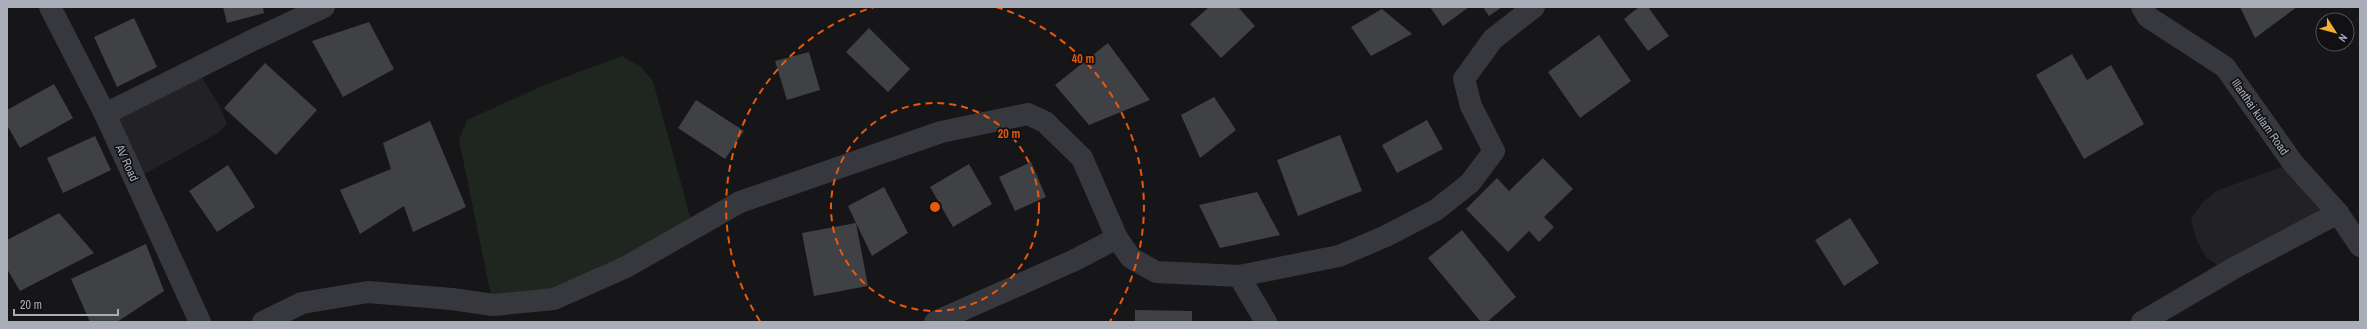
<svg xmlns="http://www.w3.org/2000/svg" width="2367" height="329" viewBox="0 0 2367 329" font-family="'Archivo Narrow',sans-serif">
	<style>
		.built { fill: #222225 }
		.green { fill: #1e261f }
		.building { fill: #404145 }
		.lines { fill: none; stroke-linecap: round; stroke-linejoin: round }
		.minor { stroke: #37383d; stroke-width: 22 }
		.ring { fill: none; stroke: #e8590c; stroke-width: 2; stroke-dasharray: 7 5 }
		.labels { text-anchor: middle; stroke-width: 3.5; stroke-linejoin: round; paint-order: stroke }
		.street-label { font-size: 12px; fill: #a8adb8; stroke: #111113 }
		.centre { fill: #e8590c; stroke: #111113; stroke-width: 2 }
		.ring-label { font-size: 12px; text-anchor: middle; font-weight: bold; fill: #e8590c; stroke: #111113; stroke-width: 3.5; stroke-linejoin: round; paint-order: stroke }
	</style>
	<rect width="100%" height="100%" fill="#161618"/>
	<!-- built -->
	<g class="built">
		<polygon points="196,68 219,105 227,124 218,133 134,180 105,114"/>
		<polygon points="2293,163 2338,213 2219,266 2206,257 2196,239 2191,219 2202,203 2216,191"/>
	</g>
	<!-- green -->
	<polygon class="green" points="622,56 640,66 653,81 693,227 626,267 493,305 459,140 467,120 549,83"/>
	<!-- building -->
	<g class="building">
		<polygon points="223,7 263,7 264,13 227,23"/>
		<polygon points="1209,7 1238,7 1255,26 1221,58 1190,24"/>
		<polygon points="1430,7 1469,7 1443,26"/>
		<polygon points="1483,7 1502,7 1489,16"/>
		<polygon points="1639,7 1648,7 1669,36 1648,51 1624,19"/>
		<polygon points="2240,7 2297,7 2255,38"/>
		<polygon points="1382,9 1412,34 1371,56 1351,27"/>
		<polygon points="134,18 157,67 117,87 94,37"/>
		<polygon points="369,22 394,69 343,97 312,41"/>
		<polygon points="869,28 910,69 888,92 846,52"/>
		<polygon points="1599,35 1631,81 1580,118 1548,72"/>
		<polygon points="1108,43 1150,100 1089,125 1055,85"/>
		<polygon points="809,52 820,90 787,100 775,61"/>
		<polygon points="2072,54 2087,80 2111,65 2144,124 2084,159 2036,75"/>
		<polygon points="265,63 317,110 276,155 224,108"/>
		<polygon points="54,84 73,118 20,148 7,125 7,110"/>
		<polygon points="1214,97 1236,130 1200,158 1181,115"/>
		<polygon points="696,100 744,131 725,159 678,128"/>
		<polygon points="1427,120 1443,149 1397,173 1382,145"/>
		<polygon points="430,121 466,207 413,232 404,206 360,234 340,190 391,169 383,143"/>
		<polygon points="1340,135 1362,191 1298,216 1277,160"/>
		<polygon points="95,136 111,170 63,193 47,158"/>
		<polygon points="1543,158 1573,189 1544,217 1554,227 1539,242 1529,231 1508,252 1466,209 1497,178 1509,191"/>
		<polygon points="1031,162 1046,197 1015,211 999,177"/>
		<polygon points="969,164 992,204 953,227 930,187"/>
		<polygon points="228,165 255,207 217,232 189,191"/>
		<polygon points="884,187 908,233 872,256 856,223 868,286 814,296 802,233 856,223 848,206"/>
		<polygon points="1257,192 1280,235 1220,248 1199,205"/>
		<polygon points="59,213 94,253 20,291 7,269 7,240"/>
		<polygon points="1850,218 1879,263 1844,286 1815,240"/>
		<polygon points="1462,230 1516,297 1487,322 1481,322 1428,258"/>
		<polygon points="146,244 164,291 117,322 90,322 71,279"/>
		<polygon points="1135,310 1192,311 1192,322 1135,322"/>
	</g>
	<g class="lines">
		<!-- minor -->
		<g class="minor">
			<polyline points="50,7 105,114 200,322"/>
			<polyline points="2142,7 2148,17 2225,67 2293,163 2338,213 2360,246"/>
			<polyline points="105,114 253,40 324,7"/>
			<polyline points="1239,276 1266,322"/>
			<polyline points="263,322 302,303 368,292 452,299 493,305 554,299 626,267 740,202 941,132 1028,114 1045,122 1082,158 1117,238 1131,258 1156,272 1239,276 1339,256 1386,236 1436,210 1470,183 1494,151 1471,106 1464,79 1493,39 1534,7"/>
			<polyline points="935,322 1075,260 1117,238"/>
			<polyline points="2142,322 2234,268 2338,213"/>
		</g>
	</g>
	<!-- distance rings -->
	<g class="ring">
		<circle cx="935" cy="207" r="104"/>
		<path d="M760 321A209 209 0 0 1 874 7M996 7A209 209 0 0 1 1110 321"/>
	</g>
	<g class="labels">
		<!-- street labels -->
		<g class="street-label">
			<text transform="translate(2260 117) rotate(55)" y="4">Illanthai kulam Road</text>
			<text transform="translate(127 163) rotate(66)" y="4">AV Road</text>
		</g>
	</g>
	<circle cx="935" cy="207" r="6" class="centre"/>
	<g class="ring-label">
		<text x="1083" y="63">40 m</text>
		<text x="1009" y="138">20 m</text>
	</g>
	<!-- border -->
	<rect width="2367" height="329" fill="none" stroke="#a8adb8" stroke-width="16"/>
	<!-- north arrow -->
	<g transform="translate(2335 32) rotate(126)"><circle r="19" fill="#111113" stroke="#4d4f55"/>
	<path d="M0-3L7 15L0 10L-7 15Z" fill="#f2b134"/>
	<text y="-6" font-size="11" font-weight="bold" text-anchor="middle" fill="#a8adb8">N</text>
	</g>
	<!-- scale -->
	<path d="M14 309v6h104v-6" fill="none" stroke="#a8adb8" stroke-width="2"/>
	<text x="20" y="309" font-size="12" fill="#a8adb8" stroke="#111113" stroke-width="3" paint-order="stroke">20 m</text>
</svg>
